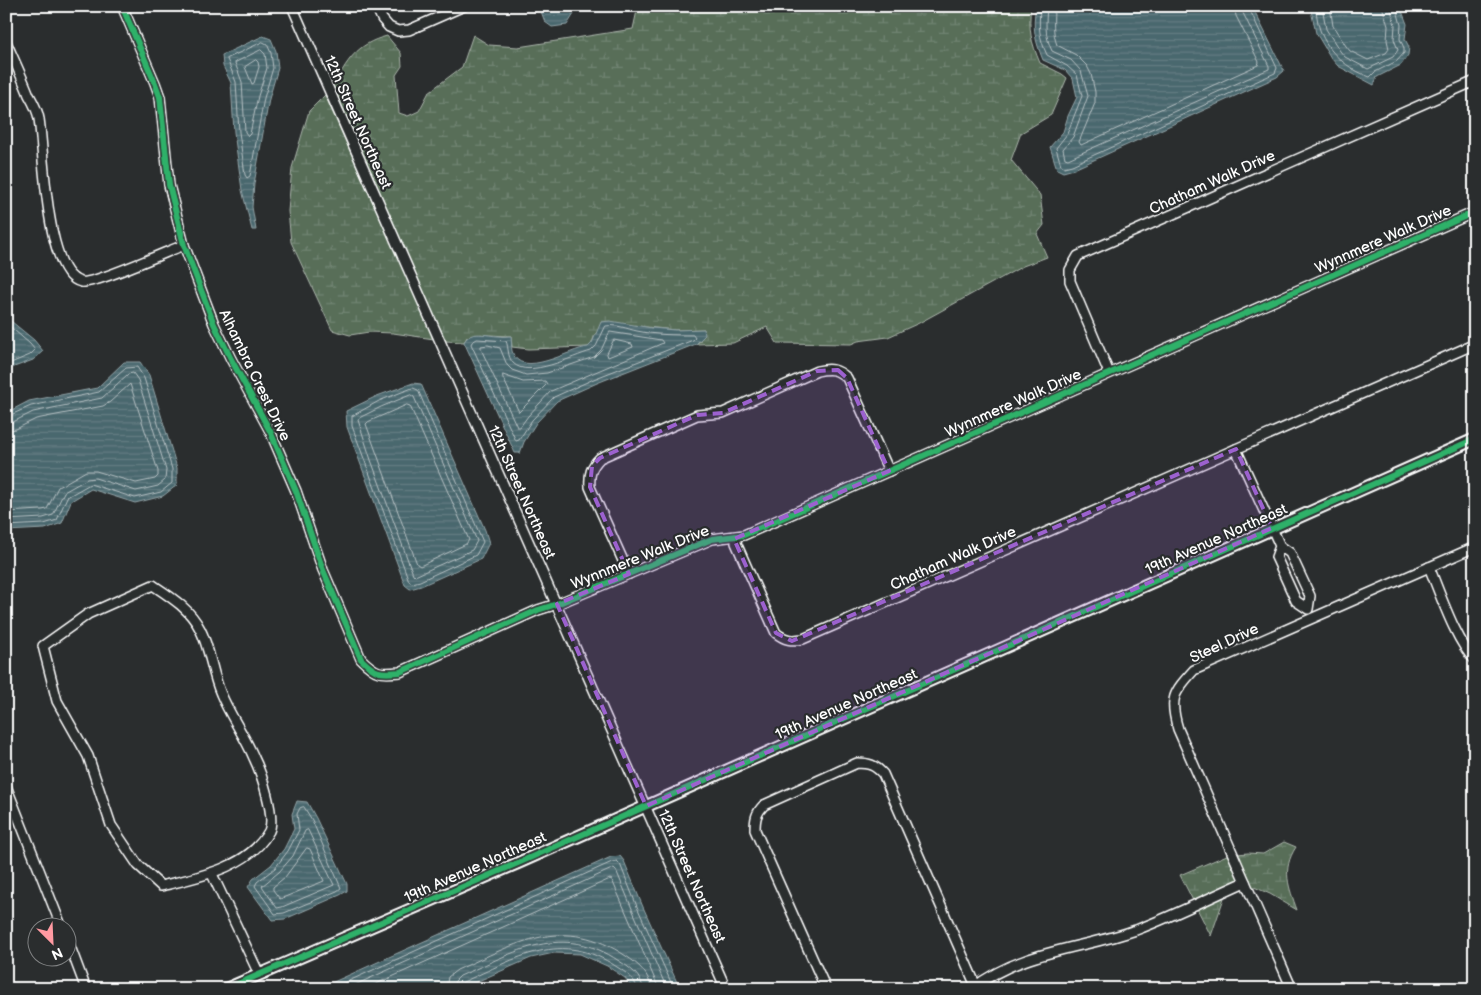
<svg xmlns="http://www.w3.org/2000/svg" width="1481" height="995" viewBox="0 0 1481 995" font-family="'Balsamiq Sans',sans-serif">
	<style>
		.wetland { fill: url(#wetland-marsh); stroke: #acb6ac }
		.water { fill: url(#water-rules); stroke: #92a4a8 }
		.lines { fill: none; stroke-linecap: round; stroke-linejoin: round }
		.shore { stroke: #b7c2c5; stroke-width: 1 }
		.minor-casing { stroke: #fff; stroke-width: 12 }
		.tertiary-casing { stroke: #fff; stroke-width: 14 }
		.minor { stroke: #2a2d2e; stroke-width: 9 }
		.tertiary { stroke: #2a2d2e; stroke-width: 10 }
		.cycleway-casing { stroke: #2a2d2e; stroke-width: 9 }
		.cycleway { stroke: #2db169; stroke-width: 6 }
		.marked { fill: #9c61cf; fill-opacity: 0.2; stroke: #9c61cf; stroke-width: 4; stroke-dasharray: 10 6; stroke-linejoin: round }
		.labels { text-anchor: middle; stroke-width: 4.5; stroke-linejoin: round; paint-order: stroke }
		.street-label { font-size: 15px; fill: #fff; stroke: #2a2d2e }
	</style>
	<defs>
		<pattern id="wetland-marsh" width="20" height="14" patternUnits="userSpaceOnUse" patternTransform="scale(1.25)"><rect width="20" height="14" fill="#586e59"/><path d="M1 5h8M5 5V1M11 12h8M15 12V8" fill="none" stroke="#718472"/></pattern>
		<pattern id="water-rules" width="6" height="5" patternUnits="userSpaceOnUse" patternTransform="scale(1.25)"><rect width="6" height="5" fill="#4a676e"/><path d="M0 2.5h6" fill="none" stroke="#657e84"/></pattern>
	</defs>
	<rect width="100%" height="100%" fill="#2a2d2e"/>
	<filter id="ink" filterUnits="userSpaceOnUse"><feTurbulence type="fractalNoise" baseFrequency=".02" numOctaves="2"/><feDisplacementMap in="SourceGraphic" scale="10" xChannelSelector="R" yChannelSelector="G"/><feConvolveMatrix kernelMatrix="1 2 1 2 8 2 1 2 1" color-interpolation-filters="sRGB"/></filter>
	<g filter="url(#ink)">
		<!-- wetland -->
		<g class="wetland">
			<path d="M 638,6 L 1031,6 C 1028,29 1031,42 1040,63 L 1062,74 L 1067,78 L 1051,115 L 1021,133 L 1011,160 L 1040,195 L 1044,225 L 1037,234 L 1047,257 L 1023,266 L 919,323 L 888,337 L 858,341 L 851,344 L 777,343 L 767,327 L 733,343 L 696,344 L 700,341 L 704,329 L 675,330 L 637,326 L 595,334 L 592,343 L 588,347 L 528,349 L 512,347 L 511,336 C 496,336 482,333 467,337 L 464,342 L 445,341 L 333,87 C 347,61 356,44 387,36 L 401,53 L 402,66 L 396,75 L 399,113 L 408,116 L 419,111 L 429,92 L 462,67 L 473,35 L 489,45 L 518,47 L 633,29 Z"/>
			<polygon points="325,95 434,339 393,333 369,332 350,335 332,330 291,242 288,211 292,168 309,111"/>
			<path d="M 1284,842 L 1296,847 C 1281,870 1289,887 1297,910 L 1270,894 L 1245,883 L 1226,892 L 1211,936 L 1180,875 L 1227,855 L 1248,853 L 1263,854 Z"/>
		</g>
		<!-- water -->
		<g class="water">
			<polygon points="539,6 579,6 567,25 552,27 545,22"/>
			<path d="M 1036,6 L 1252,6 L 1284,71 L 1277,77 L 1074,169 L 1063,172 L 1057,169 L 1050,147 L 1063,132 L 1068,116 L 1077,97 L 1073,79 L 1065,70 L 1043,60 C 1035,40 1032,28 1036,6 Z"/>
			<polygon points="1310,6 1400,6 1407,24 1405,39 1409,47 1408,55 1401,65 1377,77 1374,85 1338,66 1331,58 1316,33"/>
			<polygon points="263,36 271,39 276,51 278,68 269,99 254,184 252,207 256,230 252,230 242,190 234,132 231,83 223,66 222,55"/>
			<polygon points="6,317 34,340 43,351 33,360 6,370"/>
			<path d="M 610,321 L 652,328 L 675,330 L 704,329 L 705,335 L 696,344 L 597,383 L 557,401 L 536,423 L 524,442 L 520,453 L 515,453 L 464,342 C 471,329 487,336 499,336 C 503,337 507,336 511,336 C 512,341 511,347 512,351 C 520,381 572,348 588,347 L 592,343 L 601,322 Z"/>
			<polygon points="124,362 140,362 149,375 177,468 177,485 163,496 135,503 91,489 71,501 62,523 45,529 6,531 6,413 29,401 97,388"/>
			<polygon points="413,383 421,384 485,530 489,543 481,559 421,586 410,589 405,585 347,427 346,411 377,396"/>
			<polygon points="297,801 307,802 316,818 347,884 347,891 340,895 285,919 272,920 248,887 253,879 271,865 284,849 294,829 292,814"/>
			<polygon points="620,856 624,861 643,907 680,989 633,989 625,978 607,966 580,954 554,953 531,958 460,989 318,989 611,857"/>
		</g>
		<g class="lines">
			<!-- shore -->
			<g class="shore">
				<path d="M 1040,6 C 1039,28 1038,35 1047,55 L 1067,66 L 1077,75 L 1082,96 L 1067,134 L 1056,148 L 1061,165 L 1064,167 L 1072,165 L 1275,73 L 1277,68 L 1248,6"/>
				<path d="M 1047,6 C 1046,24 1044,34 1052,51 L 1071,60 L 1081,71 L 1088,96 L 1073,137 L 1063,149 L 1065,158 L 1068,159 L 1269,69 L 1269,66 L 1243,13 L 1242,6"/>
				<path d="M 1054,6 C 1054,21 1052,32 1057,45 L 1076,55 L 1087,66 L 1091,74 L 1095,92 L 1095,103 L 1079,142 L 1081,145 L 1258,65 L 1259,62 L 1236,16 L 1234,6"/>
				<path d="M 1315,6 C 1317,14 1317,22 1320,30 C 1328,53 1348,69 1370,77 L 1375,72 L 1397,61 L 1404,53 L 1404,48 L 1400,39 L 1401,25 L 1396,6"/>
				<polyline points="1322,6 1326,29 1340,51 1345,57 1368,69 1393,57 1398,50 1394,39 1395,25 1390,6"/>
				<polyline points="1330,6 1333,26 1346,46 1350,51 1368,60 1386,53 1389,49 1387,40 1388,26 1382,6"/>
				<polygon points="263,42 267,44 271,53 273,68 264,98 250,176 247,178 245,175 239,132 236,82 227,59"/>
				<polygon points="261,50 265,54 267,68 258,96 250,134 248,136 245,132 242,82 235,63"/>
				<polygon points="256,60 258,62 259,67 254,83 252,84 245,67"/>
				<polyline points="6,323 30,344 35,350 30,355 6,365"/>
				<path d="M 606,326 C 617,324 627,329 637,331 C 656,335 674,335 693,335 L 695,338 L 693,340 L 596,378 L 554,397 L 532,420 L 519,440 L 516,441 L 471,344 L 472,342 L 477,339 L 506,341 C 509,348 507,356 513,363 C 528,379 573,356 591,351 L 596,346 Z"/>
				<polygon points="610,332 661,340 663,343 551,391 528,416 520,427 517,427 481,349 481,346 488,345 500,348 507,365 512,370 526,375 547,373 594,357 601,350"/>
				<polygon points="614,340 632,344 633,347 608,357 607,354"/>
				<polygon points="503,375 523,382 545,381 547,384 519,412 503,378"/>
				<polygon points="413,388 418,390 483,542 476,555 420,581 412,583 409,581 352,426 352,416 379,401"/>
				<polygon points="411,395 414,397 477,541 472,550 415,576 413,574 371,460 358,420 359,418 381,407"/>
				<polygon points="407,405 410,406 469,540 466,544 420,566 417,564 366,424 368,422"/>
				<polyline points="6,417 31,406 99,392 126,368 137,367 144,378 172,469 172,483 161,492 135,498 90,484 67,497 57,520 44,524 6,526"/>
				<polyline points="6,423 13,422 33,412 102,398 128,374 133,373 138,380 166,470 165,480 158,486 136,491 95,478 87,479 64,492 53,515 43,518 6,520"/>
				<polyline points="6,431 16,429 36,419 103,406 110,402 130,384 158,471 158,476 155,479 136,483 96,471 86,471 58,487 47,509 42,510 6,512"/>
				<polygon points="304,807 312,820 341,888 337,891 284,913 275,914 255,886 257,882 275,868 288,851 299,830 297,814 300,808"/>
				<polygon points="308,830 334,885 282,907 277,908 262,886 279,872 293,856 305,831"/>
				<polygon points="307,848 310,849 324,881 280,899 273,890 273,887 285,877"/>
				<polyline points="331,989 612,862 617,861 620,864 638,909 674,989"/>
				<polyline points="346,989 614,868 616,870 633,911 667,989"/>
				<polyline points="365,989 610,879 612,880 659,989"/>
				<path d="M 446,989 L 448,977 L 457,970 C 517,943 564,914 626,956 C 638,964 650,974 651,989"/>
				<path d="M 453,989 L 455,981 L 460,976 C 515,952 562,922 619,961 C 629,967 642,976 643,989"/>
				<path d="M 460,989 L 460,985 L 463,982 C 517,958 561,929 617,967 C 625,972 636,979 637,989"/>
			</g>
			<defs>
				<g id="minor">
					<path d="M 122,6 L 155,83 L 160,97 L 169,185 L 184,245 L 214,324 L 231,359 L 270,431 L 296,491 L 323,570 L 361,659 C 376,674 380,674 400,672 L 538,610 L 557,604 L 712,539 L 744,535 L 1475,212"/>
					<polyline points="292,6 726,989"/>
					<polyline points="376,6 382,19 389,27 398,31 409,30 464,6"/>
					<path d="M 6,42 C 14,60 22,77 29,95 C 33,102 38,111 39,119 C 44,150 45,274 81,282 C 93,285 168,251 184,245"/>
					<polyline points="1109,373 1070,281 1070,270 1078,256 1475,81"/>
					<polyline points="1236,449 1280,546 1290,553 1310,596 1308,609 1296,601 1276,557 1280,546"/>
					<path d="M 736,537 L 736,543 L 776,633 C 785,640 791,641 803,639 L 1475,344"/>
					<path d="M 1429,567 C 1440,593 1456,642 1475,660"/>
					<path d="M 629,574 L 590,487 C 589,474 591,467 600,458 L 697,415 L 723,413 L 817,371 C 831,368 837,369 847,378 L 889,471"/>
					<path d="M 153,585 C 171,597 190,609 200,629 C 210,648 212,674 221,694 C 230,716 245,736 254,758 C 261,772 276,817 269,831 C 249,868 198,877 161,886 L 138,865 L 111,825 L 88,756 L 57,701 L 43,646 L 88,614 Z"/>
					<polyline points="6,786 62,928"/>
					<polyline points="212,874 259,974"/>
					<polyline points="68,941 86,989"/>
					<path d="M 826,989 L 755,830 C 755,819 756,813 764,805 L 857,763 C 869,763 875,765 883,774 L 976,986"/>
					<path d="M 972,989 C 1019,951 1082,949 1136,930 C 1173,916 1209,898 1245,882"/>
					<path d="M 1292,989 L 1178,729 C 1169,699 1173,693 1194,670 L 1475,547"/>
				</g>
				<polyline id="tertiary" points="226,989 518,863 1475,439"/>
			</defs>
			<!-- minor casing -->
			<use href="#minor" class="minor-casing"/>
			<!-- tertiary casing -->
			<use href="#tertiary" class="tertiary-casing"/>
			<!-- minor -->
			<use href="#minor" class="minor"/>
			<!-- tertiary -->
			<use href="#tertiary" class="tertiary"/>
			<defs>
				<g id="cycleway">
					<path d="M 122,6 L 155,83 L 160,97 L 169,185 L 184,245 L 214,324 L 231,359 L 270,431 L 296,491 L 323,570 L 361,659 C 376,674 380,674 400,672 L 538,610 L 557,604 L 712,539 L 744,535 L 1475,212"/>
					<polyline points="226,989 518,863 1475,439"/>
				</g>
			</defs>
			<!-- cycleway casing -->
			<use href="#cycleway" class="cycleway-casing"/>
			<!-- cycleway -->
			<use href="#cycleway" class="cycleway"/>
		</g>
	</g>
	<!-- marked area -->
	<path class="marked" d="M 838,370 L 847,378 L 889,471 L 734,539 L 776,633 L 792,641 L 1236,449 L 1272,528 L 646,806 L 557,604 L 629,574 L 590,487 L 592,466 L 600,458 L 697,415 L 723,413 L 817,371 Z"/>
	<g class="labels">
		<!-- street labels -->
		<g class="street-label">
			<text transform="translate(358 122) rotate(66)" y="5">12th Street Northeast</text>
			<text transform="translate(1212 182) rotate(-24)" y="5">Chatham Walk Drive</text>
			<text transform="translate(1383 239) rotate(-24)" y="5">Wynnmere Walk Drive</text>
			<text transform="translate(255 375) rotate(64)" y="5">Alhambra Crest Drive</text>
			<text transform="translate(1013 403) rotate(-24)" y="5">Wynnmere Walk Drive</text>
			<text transform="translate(522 492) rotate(66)" y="5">12th Street Northeast</text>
			<text transform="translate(1216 539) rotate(-24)" y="5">19th Avenue Northeast</text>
			<text transform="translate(640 557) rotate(-22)" y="5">Wynnmere Walk Drive</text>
			<text transform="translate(953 558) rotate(-24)" y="5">Chatham Walk Drive</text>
			<text transform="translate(1224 643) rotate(-25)" y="5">Steel Drive</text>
			<text transform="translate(846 704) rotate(-24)" y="5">19th Avenue Northeast</text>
			<text transform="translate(475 867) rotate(-24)" y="5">19th Avenue Northeast</text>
			<text transform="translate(692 876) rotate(66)" y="5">12th Street Northeast</text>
		</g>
	</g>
	<!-- margin -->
	<rect width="1481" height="995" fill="none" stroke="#2a2d2e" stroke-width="25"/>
	<rect x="12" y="12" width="1456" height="970" fill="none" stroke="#fff" stroke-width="2" filter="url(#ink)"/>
	<!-- north arrow -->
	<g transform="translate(52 942) rotate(156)"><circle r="24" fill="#2a2d2e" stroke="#7f8182"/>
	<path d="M0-4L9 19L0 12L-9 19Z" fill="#ff9aa2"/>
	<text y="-8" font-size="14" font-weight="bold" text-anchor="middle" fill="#ffffff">N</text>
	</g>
</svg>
